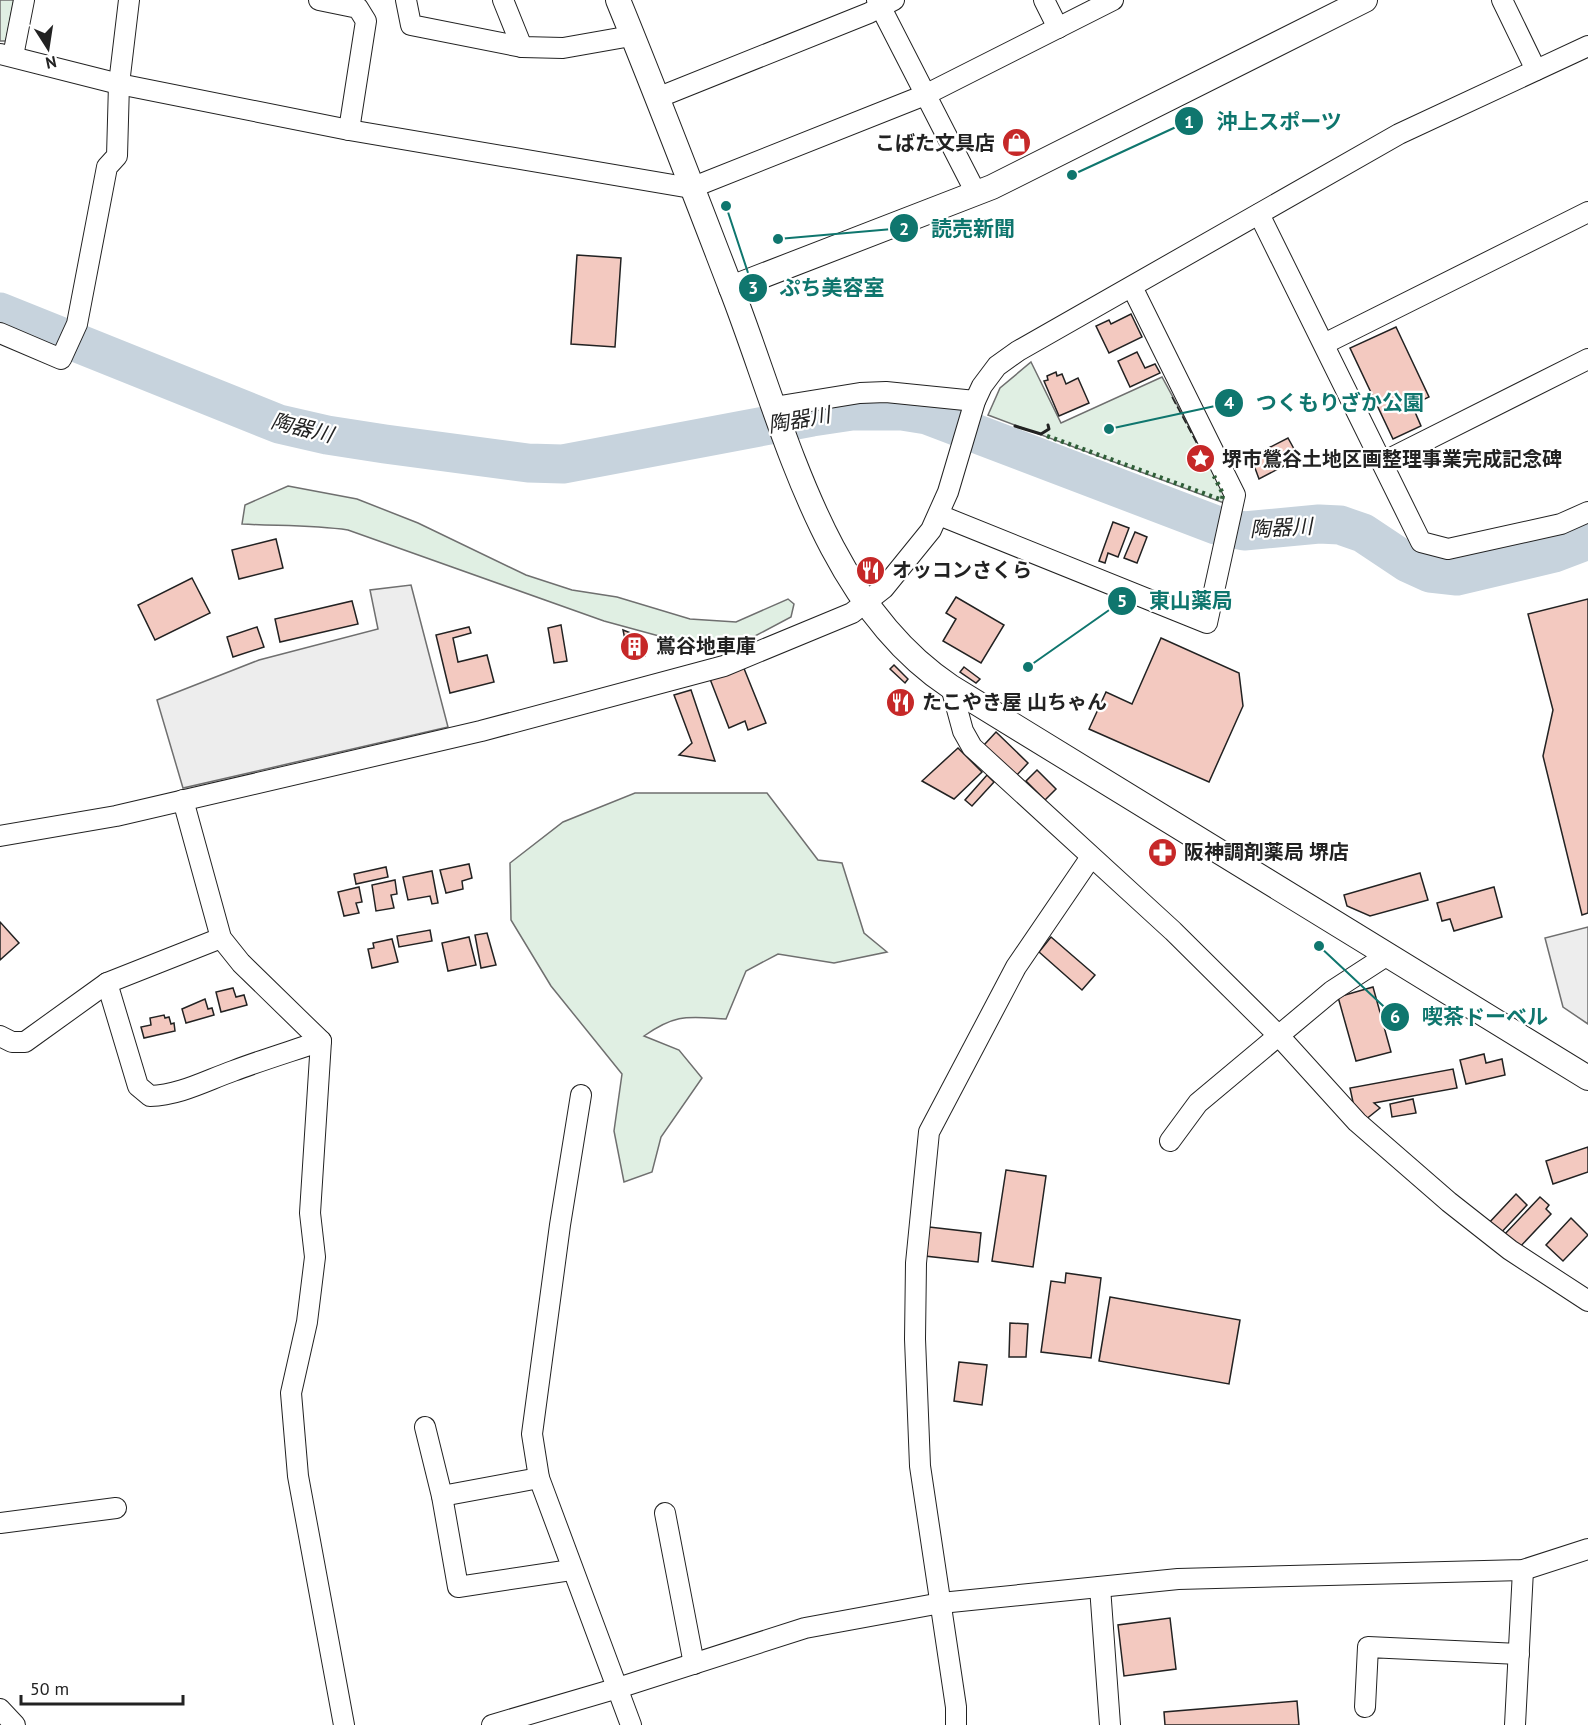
<svg xmlns="http://www.w3.org/2000/svg" width="1588" height="1725" viewBox="0 0 1588 1725" font-family="'PT Sans','Noto Sans JP',sans-serif">
	<style>
		.green { fill: #e0efe3; stroke: #6f6f6f; stroke-width: 1.5 }
		.parking { fill: #ededed; stroke: #6f6f6f; stroke-width: 1.5 }
		.lines { fill: none; stroke-linecap: round; stroke-linejoin: round }
		.river { stroke: #c7d3dd; stroke-width: 39 }
		.building { fill: #f3c9c0; stroke: #222; stroke-width: 1.5 }
		.minor-casing { stroke: #222; stroke-width: 22 }
		.tertiary-casing { stroke: #222; stroke-width: 26 }
		.minor { stroke: #fff; stroke-width: 20 }
		.tertiary { stroke: #fff; stroke-width: 24 }
		.hedge { stroke: #2f5e38; stroke-width: 4.5; stroke-dasharray: 3 4.5; stroke-linecap: butt }
		.fence { stroke: #222; stroke-width: 1.5; stroke-dasharray: 8 3; stroke-linecap: butt }
		.wall { stroke: #222; stroke-width: 3 }
		.labels { text-anchor: middle; stroke-width: 4.5; stroke-linejoin: round; paint-order: stroke }
		.poi-label { font-size: 20px; font-weight: bold; fill: #222; stroke: #fff; text-anchor: start }
		.water-label { font-size: 21px; font-style: italic; fill: #222; stroke: #fff }
		.leader { fill: none; stroke: #0f766e; stroke-width: 2 }
		.callout-dot { fill: #0f766e; stroke: #fff; stroke-width: 2 }
		.mark-label { font-size: 18px; text-anchor: middle; font-weight: bold; fill: #fff }
		.callout-label { font-size: 21px; text-anchor: middle; font-weight: bold; fill: #0f766e; stroke: #fff; stroke-width: 4.5; stroke-linejoin: round; paint-order: stroke }
	</style>
	<rect width="100%" height="100%" fill="#fff"/>
	<!-- green -->
	<g class="green">
		<polygon points="0,0 14,0 6,41 0,41"/>
		<polygon points="1031,362 1061,423 1162,377 1225,493 1224,503 988,415 1000,388"/>
		<path d="M 288,486 L 357,499 L 418,523 L 526,575 L 572,590 L 617,597 L 690,619 L 736,622 L 788,599 L 794,604 L 791,617 L 755,636 L 714,644 L 681,642 L 604,621 L 348,530 C 313,525 278,526 242,524 L 245,505 Z"/>
		<path d="M 635,793 L 767,793 L 818,860 L 842,863 L 864,933 L 887,952 L 834,963 L 778,954 L 746,971 L 726,1019 C 688,1017 677,1013 644,1036 L 679,1050 L 702,1078 L 661,1137 L 652,1172 L 624,1182 L 614,1131 L 622,1074 L 551,986 L 511,920 L 510,863 L 563,822 Z"/>
	</g>
	<!-- parking -->
	<g class="parking">
		<polygon points="411,585 448,727 183,788 157,700 259,660 378,629 370,590"/>
		<polygon points="1588,927 1588,1024 1563,1007 1545,938"/>
	</g>
	<g class="lines">
		<!-- river -->
		<polyline class="river" points="0,312 279,424 327,435 385,444 528,463 563,464 812,417 852,411 902,411 927,415 1216,525 1244,531 1319,524 1340,525 1363,533 1408,563 1430,573 1457,576 1554,553 1588,540"/>
	</g>
	<!-- building -->
	<g class="building">
		<polygon points="577,255 621,258 615,347 571,344"/>
		<polygon points="1131,314 1142,337 1109,353 1096,326 1109,320 1111,324"/>
		<polygon points="1396,327 1429,397 1412,405 1421,426 1393,439 1350,348"/>
		<polygon points="1137,352 1145,368 1155,364 1160,373 1130,387 1118,361"/>
		<polygon points="1056,372 1057,376 1062,374 1066,384 1078,378 1089,403 1059,416 1044,381 1048,380 1047,376"/>
		<polygon points="1288,438 1299,458 1259,479 1251,457"/>
		<polygon points="1113,522 1129,528 1118,557 1108,553 1105,563 1099,561"/>
		<polygon points="1135,532 1147,537 1137,563 1124,558"/>
		<polygon points="276,539 283,568 239,579 232,550"/>
		<polygon points="192,578 210,613 155,640 138,605"/>
		<polygon points="956,597 1004,625 981,663 943,641 956,619 946,613"/>
		<polygon points="1588,599 1588,913 1582,915 1543,756 1553,710 1528,614"/>
		<polygon points="352,601 358,624 280,642 275,619"/>
		<polygon points="561,625 567,661 554,663 548,628"/>
		<polygon points="257,627 264,647 233,657 227,637"/>
		<polygon points="469,627 471,633 453,638 458,662 487,655 494,682 450,693 436,635"/>
		<polygon points="623,630 641,637 645,656 629,659"/>
		<polygon points="1161,638 1239,673 1243,706 1209,782 1089,729 1106,692 1132,704"/>
		<polygon points="894,665 908,679 905,683 890,669"/>
		<polygon points="743,666 766,723 748,730 745,721 729,728 710,679"/>
		<polygon points="964,667 980,679 976,683 960,672"/>
		<polygon points="691,690 715,761 679,755 692,743 674,695"/>
		<polygon points="996,732 1028,763 1016,776 984,745"/>
		<polygon points="958,748 982,772 954,799 922,781"/>
		<polygon points="1037,770 1056,789 1045,800 1026,781"/>
		<polygon points="987,775 994,782 972,806 965,800"/>
		<polygon points="469,864 472,878 462,881 463,889 446,893 440,870"/>
		<polygon points="386,867 388,877 356,884 354,874"/>
		<polygon points="432,871 438,903 432,904 430,896 408,900 403,877"/>
		<polygon points="1420,873 1428,900 1370,916 1347,906 1344,895"/>
		<polygon points="395,880 397,894 391,895 394,908 376,911 372,885"/>
		<polygon points="359,887 362,902 356,903 359,913 344,916 338,892"/>
		<polygon points="1494,887 1502,917 1454,931 1450,919 1442,921 1437,903"/>
		<polygon points="0,922 19,943 0,960"/>
		<polygon points="430,930 432,941 399,947 397,936"/>
		<polygon points="487,933 496,965 481,968 475,935"/>
		<polygon points="469,937 476,965 448,971 442,943"/>
		<polygon points="1051,937 1095,975 1082,990 1039,952"/>
		<polygon points="392,939 398,962 372,968 368,949 374,948 373,943"/>
		<polygon points="1373,987 1391,1052 1356,1061 1338,997"/>
		<polygon points="233,988 236,997 244,995 247,1005 221,1012 216,992"/>
		<polygon points="205,999 208,1009 212,1008 214,1015 186,1023 182,1009"/>
		<polygon points="164,1015 165,1018 169,1017 171,1024 174,1023 175,1031 144,1038 141,1027 151,1025 150,1018"/>
		<polygon points="1484,1054 1486,1063 1502,1059 1505,1075 1466,1084 1460,1060"/>
		<polygon points="1453,1069 1457,1088 1374,1103 1380,1108 1365,1120 1354,1107 1350,1088"/>
		<polygon points="1413,1099 1416,1113 1392,1117 1390,1104"/>
		<polygon points="1588,1147 1588,1172 1553,1184 1546,1161"/>
		<polygon points="1006,1170 1046,1176 1033,1267 992,1261"/>
		<polygon points="1516,1194 1527,1205 1498,1236 1487,1225"/>
		<polygon points="1540,1197 1549,1205 1546,1209 1551,1214 1517,1250 1503,1236"/>
		<polygon points="1571,1218 1588,1235 1563,1261 1546,1245"/>
		<polygon points="929,1227 981,1233 978,1262 925,1256"/>
		<polygon points="1066,1273 1101,1278 1091,1358 1041,1352 1051,1281 1065,1283"/>
		<polygon points="1110,1297 1240,1320 1229,1384 1099,1361"/>
		<polygon points="1010,1323 1028,1324 1026,1357 1009,1357"/>
		<polygon points="959,1362 987,1365 982,1405 954,1401"/>
		<polygon points="1170,1618 1176,1669 1124,1676 1118,1625"/>
		<polygon points="1297,1701 1299,1725 1165,1725 1164,1712"/>
	</g>
	<g class="lines">
		<defs>
			<g id="minor">
				<polyline points="319,0 358,8 366,21 349,130"/>
				<polyline points="406,0 411,25 522,47 563,48 631,36"/>
				<polyline points="503,0 522,47"/>
				<polyline points="877,0 976,193"/>
				<polyline points="1044,0 1058,28"/>
				<polyline points="1502,0 1536,70"/>
				<polyline points="0,54 119,84 349,130 691,188 925,95 1113,0"/>
				<polyline points="13,56 24,0"/>
				<polyline points="657,98 869,13 894,0"/>
				<polyline points="1259,214 1421,542 1448,549 1561,524 1588,512"/>
				<polyline points="0,333 61,359 77,324 107,167 117,156 119,84 129,0"/>
				<polyline points="1324,344 1588,212"/>
				<polyline points="774,407 860,393 886,392 975,401"/>
				<polyline points="1383,462 1588,359"/>
				<polyline points="939,515 1207,623 1235,495 1132,287"/>
				<polyline points="951,687 963,731 972,747 1173,931 1279,1036 1357,1122 1449,1202 1510,1250 1588,1301"/>
				<polyline points="183,800 221,938 241,963 321,1041 310,1213 315,1257 307,1322 291,1393 298,1476 344,1725"/>
				<polyline points="0,836 116,816 481,731 724,666 852,613 884,588 931,530 948,492 975,401 982,386 997,366 1018,351 1399,134 1588,46"/>
				<path d="M 107,983 L 138,1086 L 150,1096 C 180,1095 205,1081 233,1071 C 262,1060 292,1051 321,1041"/>
				<polyline points="0,1036 12,1042 25,1042 107,983 221,938"/>
				<polyline points="581,1095 560,1225 532,1434 539,1478 631,1725"/>
				<polyline points="1170,1141 1198,1103 1332,991 1386,956"/>
				<polyline points="425,1427 442,1496 458,1587 571,1570"/>
				<polyline points="442,1496 539,1478"/>
				<polyline points="665,1513 694,1664"/>
				<polyline points="0,1523 116,1508"/>
				<polyline points="1100,1587 1110,1725"/>
				<polyline points="1365,1707 1368,1647 1519,1654"/>
				<polyline points="0,1709 15,1725"/>
				<polyline points="492,1725 618,1688 805,1628 941,1603 1178,1579 1523,1570 1588,1549"/>
				<polyline points="956,1725 956,1707 920,1466 915,1339 916,1263 929,1132 1016,967 1091,857"/>
				<polyline points="1515,1725 1523,1570"/>
			</g>
			<g id="tertiary">
				<path d="M 618,0 C 657,95 694,192 731,288 C 784,424 822,602 951,687 L 1588,1078"/>
				<polyline points="731,288 992,187 1365,0"/>
			</g>
		</defs>
		<!-- minor casing -->
		<use href="#minor" class="minor-casing"/>
		<!-- tertiary casing -->
		<use href="#tertiary" class="tertiary-casing"/>
		<!-- minor -->
		<use href="#minor" class="minor"/>
		<!-- tertiary -->
		<use href="#tertiary" class="tertiary"/>
		<!-- hedge -->
		<polyline class="hedge" points="1047,436 1222,500 1223,494 1214,476"/>
		<!-- fence -->
		<polyline class="fence" points="1172,397 1203,455"/>
		<!-- wall -->
		<polyline class="wall" points="1015,426 1041,434 1049,429 1048,425"/>
	</g>
	<!-- icons -->
	<defs>
		<symbol id="shop-disc" viewBox="-11 -11 22 22"><circle r="9.5" fill="#c62828" stroke="#fff"/><path d="M-5-2.5h2.3a2.7 3.5 0 0 1 5.4 0H5L5.5 6h-11ZM-1.5-2.5h3a1.5 2.3 0 0 0-3 0Z" fill="#fff"/></symbol>
		<symbol id="sight-disc" viewBox="-11 -11 22 22"><circle r="9.5" fill="#c62828" stroke="#fff"/><path d="M0-6L1.8-2.2L6-1.7L2.9 1.2L3.7 5.4L0 3.3L-3.7 5.4L-2.9 1.2L-6-1.7L-1.8-2.2Z" fill="#fff"/></symbol>
		<symbol id="restaurant-disc" viewBox="-11 -11 22 22"><circle r="9.5" fill="#c62828" stroke="#fff"/><path d="M-5-6h1v4h1v-4h1v4h1v-4h1v5L-1.5 .5V6h-2V.5L-5-1ZM5-6V6H3V1.5H1.5Q1.5-4 5-6Z" fill="#fff"/></symbol>
		<symbol id="building-disc" viewBox="-11 -11 22 22"><circle r="9.5" fill="#c62828" stroke="#fff"/><path d="M-4-6H4V6H1V3H-1V6H-4ZM-2.5-4.3h1.7v1.8h-1.7ZM.8-4.3h1.7v1.8H.8ZM-2.5-1h1.7V.8h-1.7ZM.8-1h1.7V.8H.8Z" fill="#fff"/></symbol>
		<symbol id="pharmacy-disc" viewBox="-11 -11 22 22"><circle r="9.5" fill="#c62828" stroke="#fff"/><path d="M-2-6h4v4h4v4h-4v4h-4v-4h-4v-4h4Z" fill="#fff"/></symbol>
	</defs>
	<g fill-rule="evenodd">
		<use href="#shop-disc" x="1000" y="126" width="33" height="33"/>
		<use href="#sight-disc" x="1184" y="442" width="33" height="33"/>
		<use href="#restaurant-disc" x="854" y="554" width="33" height="33"/>
		<use href="#building-disc" x="618" y="630" width="33" height="33"/>
		<use href="#restaurant-disc" x="884" y="686" width="33" height="33"/>
		<use href="#pharmacy-disc" x="1146" y="836" width="33" height="33"/>
	</g>
	<g class="labels">
		<!-- poi labels -->
		<g class="poi-label">
			<text x="995" y="150" text-anchor="end">こばた文具店</text>
			<text x="1222" y="466">堺市鶯谷土地区画整理事業完成記念碑</text>
			<text x="892" y="577">オッコンさくら</text>
			<text x="656" y="653">鴬谷地車庫</text>
			<text x="922" y="709">たこやき屋 山ちゃん</text>
			<text x="1184" y="859">阪神調剤薬局 堺店</text>
		</g>
		<!-- water labels -->
		<g class="water-label">
			<text transform="translate(799 420) rotate(-10)" y="7">陶器川</text>
			<text transform="translate(302 428) rotate(14)" y="7">陶器川</text>
			<text transform="translate(1281 528) rotate(-3)" y="7">陶器川</text>
		</g>
	</g>
	<!-- callouts -->
	<path class="leader" d="M1072 175L1189 121M778 239L904 228M726 206L753 288M1109 429L1229 403M1028 667L1122 601M1319 946L1395 1017"/>
	<g class="callout-dot">
		<circle cx="1072" cy="175" r="6"/>
		<circle cx="778" cy="239" r="6"/>
		<circle cx="726" cy="206" r="6"/>
		<circle cx="1109" cy="429" r="6"/>
		<circle cx="1028" cy="667" r="6"/>
		<circle cx="1319" cy="946" r="6"/>
		<circle cx="1189" cy="121" r="15"/>
		<circle cx="904" cy="228" r="15"/>
		<circle cx="753" cy="288" r="15"/>
		<circle cx="1229" cy="403" r="15"/>
		<circle cx="1122" cy="601" r="15"/>
		<circle cx="1395" cy="1017" r="15"/>
	</g>
	<g class="mark-label">
		<text x="1189" y="128">1</text>
		<text x="904" y="235">2</text>
		<text x="753" y="294">3</text>
		<text x="1229" y="409">4</text>
		<text x="1122" y="607">5</text>
		<text x="1395" y="1023">6</text>
	</g>
	<g class="callout-label">
		<text x="1279" y="129">沖上スポーツ</text>
		<text x="973" y="236">読売新聞</text>
		<text x="832" y="295">ぷち美容室</text>
		<text x="1340" y="410">つくもりざか公園</text>
		<text x="1191" y="608">東山薬局</text>
		<text x="1485" y="1024">喫茶ドーベル</text>
	</g>
	<!-- north arrow -->
	<g transform="translate(48 48) rotate(168)" stroke="#ffffff" stroke-width="4.5" paint-order="stroke">
	<path d="M0-4.5L10 22L0 15L-10 22Z" fill="#222222"/>
	<text y="-9" font-size="16" font-weight="bold" text-anchor="middle" fill="#222222">N</text>
	</g>
	<!-- scale -->
	<path d="M21 1695v9h162v-9" fill="none" stroke="#222222" stroke-width="3"/>
	<text x="30" y="1695" font-size="18" fill="#222222" stroke="#ffffff" stroke-width="4.5" paint-order="stroke">50 m</text>
</svg>
